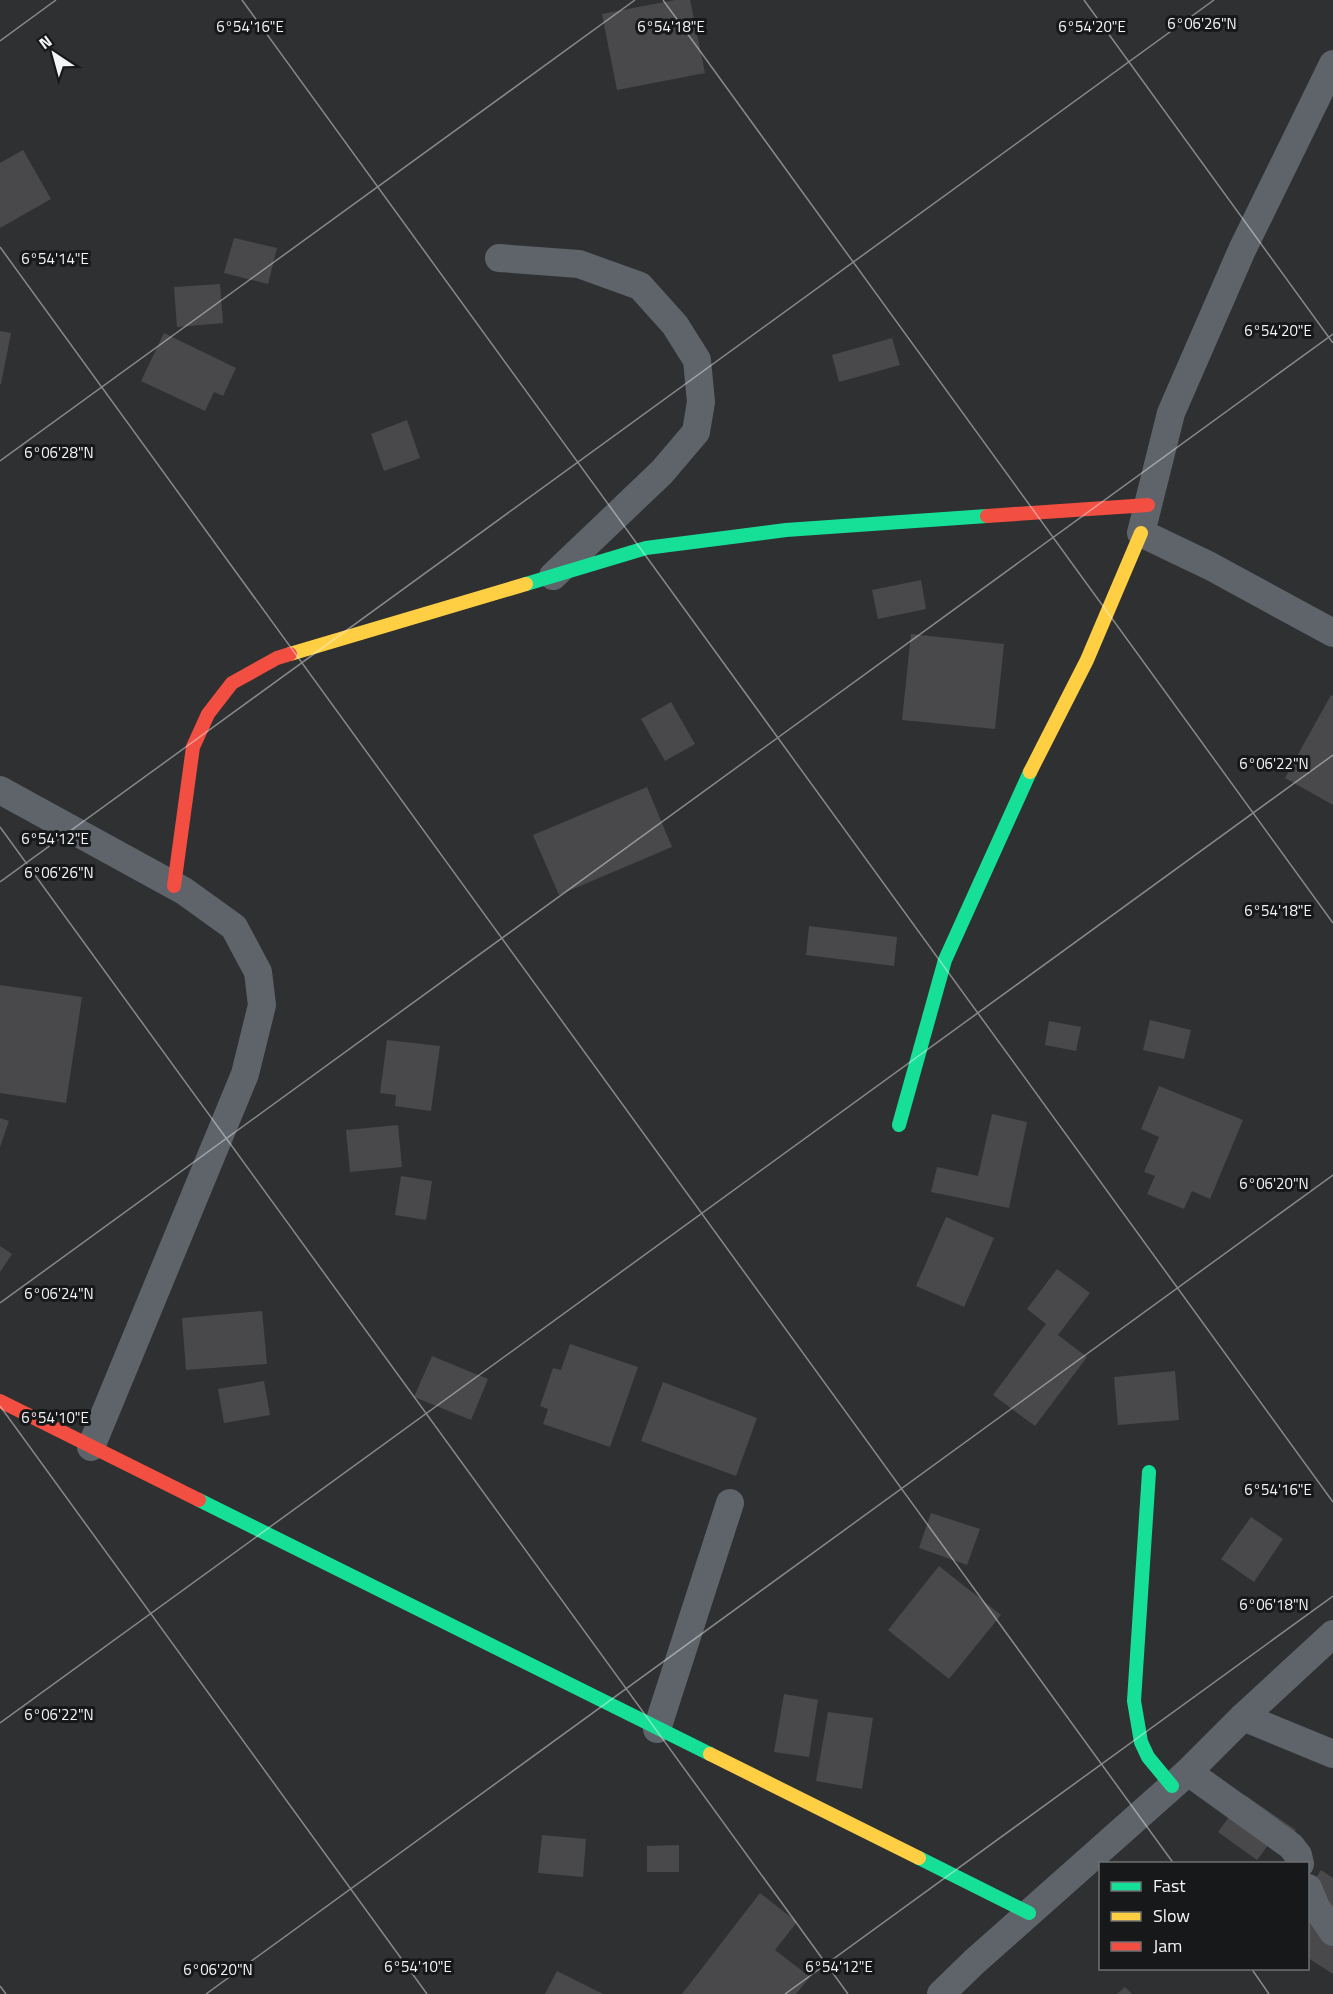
<svg xmlns="http://www.w3.org/2000/svg" width="1333" height="1994" viewBox="0 0 1333 1994" font-family="'Titillium Web',sans-serif">
	<style>
		.building { fill: #49494b }
		.lines { fill: none; stroke-linecap: round; stroke-linejoin: round }
		.street { stroke: #5e646a; stroke-width: 28 }
		.fast { stroke: #16e098; stroke-width: 14 }
		.slow { stroke: #ffcf43; stroke-width: 14 }
		.jam { stroke: #f24e42; stroke-width: 14 }
		.ticks { fill: none; stroke: #f3f5f6; stroke-width: 1.5; stroke-opacity: 0.45 }
		.ticks-label { font-size: 15px; text-anchor: middle; fill: #f3f5f6; stroke: #171819; stroke-width: 6; stroke-linejoin: round; paint-order: stroke }
	</style>
	<rect width="100%" height="100%" fill="#2f3032"/>
	<!-- building -->
	<g class="building">
		<polygon points="675,0 690,0 705,73 617,90 602,14"/>
		<polygon points="23,150 51,199 0,228 0,163"/>
		<polygon points="234,238 277,248 268,284 224,273"/>
		<polygon points="220,284 223,323 177,327 174,287"/>
		<polygon points="0,331 11,333 1,384 0,384"/>
		<polygon points="164,333 236,368 223,396 214,392 205,411 141,381"/>
		<polygon points="892,338 900,365 839,382 832,355"/>
		<polygon points="407,420 420,458 384,471 371,434"/>
		<polygon points="921,580 926,609 878,619 872,590"/>
		<polygon points="911,634 1004,644 995,729 902,720"/>
		<polygon points="1331,695 1333,696 1333,805 1285,778"/>
		<polygon points="671,702 695,744 665,761 641,719"/>
		<polygon points="647,787 672,847 559,895 533,835"/>
		<polygon points="809,926 897,937 894,966 806,955"/>
		<polygon points="0,985 82,997 66,1103 0,1093"/>
		<polygon points="1150,1020 1191,1030 1184,1059 1143,1050"/>
		<polygon points="1049,1021 1081,1027 1076,1051 1045,1045"/>
		<polygon points="387,1040 440,1046 431,1111 395,1106 396,1095 380,1093"/>
		<polygon points="1159,1086 1243,1120 1210,1199 1192,1191 1184,1209 1147,1194 1155,1176 1144,1172 1159,1137 1141,1129"/>
		<polygon points="992,1114 1027,1122 1009,1208 931,1192 937,1167 978,1176"/>
		<polygon points="0,1118 9,1121 0,1147"/>
		<polygon points="398,1125 402,1167 350,1172 346,1130"/>
		<polygon points="401,1176 432,1181 426,1220 395,1215"/>
		<polygon points="946,1217 994,1238 964,1307 916,1286"/>
		<polygon points="0,1246 12,1254 0,1272"/>
		<polygon points="1057,1269 1090,1293 1058,1335 1087,1357 1035,1426 993,1395 1046,1324 1027,1309"/>
		<polygon points="262,1311 267,1364 186,1370 182,1318"/>
		<polygon points="570,1344 638,1367 610,1447 543,1424 548,1409 540,1406 553,1368 561,1370"/>
		<polygon points="432,1356 488,1379 471,1420 414,1397"/>
		<polygon points="1175,1371 1179,1420 1118,1425 1114,1377"/>
		<polygon points="264,1381 270,1415 224,1423 218,1389"/>
		<polygon points="663,1382 757,1418 736,1476 641,1441"/>
		<polygon points="931,1513 980,1529 967,1565 919,1548"/>
		<polygon points="1251,1517 1283,1539 1254,1582 1221,1559"/>
		<polygon points="939,1566 1001,1615 949,1679 888,1630"/>
		<polygon points="784,1694 818,1700 809,1757 774,1752"/>
		<polygon points="828,1712 873,1718 862,1789 816,1781"/>
		<polygon points="1245,1795 1296,1830 1280,1852 1269,1844 1257,1860 1218,1832"/>
		<polygon points="542,1835 586,1839 583,1877 538,1873"/>
		<polygon points="679,1845 679,1872 647,1872 647,1846"/>
		<polygon points="1321,1870 1333,1878 1333,1974 1308,1958 1308,1890"/>
		<polygon points="760,1893 797,1922 775,1950 810,1977 796,1994 682,1994"/>
		<polygon points="557,1971 603,1994 545,1994"/>
		<polygon points="1125,1987 1132,1994 1117,1994"/>
	</g>
	<g class="lines">
		<!-- street -->
		<g class="street">
			<polyline points="1333,64 1242,250 1171,413 1141,533 1210,566 1333,633"/>
			<polyline points="499,258 579,264 640,286 675,325 697,360 701,402 696,432 662,472 553,576"/>
			<polyline points="0,790 184,891 234,927 258,972 262,1005 245,1074 91,1447"/>
			<polyline points="1243,1717 1333,1754"/>
			<polyline points="657,1729 730,1503"/>
			<polyline points="1188,1772 1291,1846 1298,1855 1300,1864"/>
			<polyline points="1308,1888 1316,1907 1333,1932"/>
			<polyline points="941,1994 974,1962 1188,1772 1243,1717 1333,1634"/>
		</g>
		<!-- fast -->
		<g class="fast">
			<polyline points="526,584 646,548 786,530 987,516"/>
			<polyline points="899,1125 945,960 1030,772"/>
			<polyline points="1149,1472 1134,1701 1141,1742 1148,1757 1172,1786"/>
			<polyline points="199,1500 710,1754"/>
			<polyline points="919,1858 1029,1913"/>
		</g>
		<!-- slow -->
		<g class="slow">
			<polyline points="290,654 526,584"/>
			<polyline points="1030,772 1087,660 1141,533"/>
			<polyline points="710,1754 919,1858"/>
		</g>
		<!-- jam -->
		<g class="jam">
			<polyline points="987,516 1148,505"/>
			<polyline points="174,886 193,747 208,714 232,683 277,658 290,654"/>
			<polyline points="0,1401 199,1500"/>
		</g>
	</g>
	<!-- ticks -->
	<path class="ticks" d="M 242,0 L 1333,1502M 663,0 L 1333,923M 1084,0 L 1333,343M 0,41 L 56,0M 0,247 L 1174,1864M 0,461 L 635,0M 0,827 L 848,1994M 0,882 L 1214,0M 0,1303 L 1333,334M 0,1406 L 427,1994M 0,1723 L 1333,755M 1251,1968 L 1269,1994M 0,1986 L 6,1994M 206,1994 L 1333,1175M 785,1994 L 1333,1596"/>
	<g class="ticks-label">
		<text x="1202" y="29">6°06'26"N</text>
		<text x="250" y="32">6°54'16"E</text>
		<text x="671" y="32">6°54'18"E</text>
		<text x="1092" y="32">6°54'20"E</text>
		<text x="55" y="264">6°54'14"E</text>
		<text x="1278" y="336">6°54'20"E</text>
		<text x="59" y="458">6°06'28"N</text>
		<text x="1274" y="769">6°06'22"N</text>
		<text x="55" y="844">6°54'12"E</text>
		<text x="59" y="878">6°06'26"N</text>
		<text x="1278" y="916">6°54'18"E</text>
		<text x="1274" y="1189">6°06'20"N</text>
		<text x="59" y="1299">6°06'24"N</text>
		<text x="55" y="1423">6°54'10"E</text>
		<text x="1278" y="1495">6°54'16"E</text>
		<text x="1274" y="1610">6°06'18"N</text>
		<text x="59" y="1720">6°06'22"N</text>
		<text x="418" y="1972">6°54'10"E</text>
		<text x="839" y="1972">6°54'12"E</text>
		<text x="218" y="1975">6°06'20"N</text>
	</g>
	<!-- legend -->
	<rect x="1099" y="1862" width="210" height="108" fill="#171819" stroke="#6f7071" stroke-width="1.5"/>
	<rect x="1111" y="1882" width="30" height="9" fill="#16e098" stroke="#6f7071" stroke-width="1.5"/>
	<text x="1153" y="1892" font-size="18" fill="#f3f5f6">Fast</text>
	<rect x="1111" y="1912" width="30" height="9" fill="#ffcf43" stroke="#6f7071" stroke-width="1.5"/>
	<text x="1153" y="1922" font-size="18" fill="#f3f5f6">Slow</text>
	<rect x="1111" y="1942" width="30" height="9" fill="#f24e42" stroke="#6f7071" stroke-width="1.5"/>
	<text x="1153" y="1952" font-size="18" fill="#f3f5f6">Jam</text>
	<!-- north arrow -->
	<g transform="translate(54 54) rotate(324)" stroke="#171819" stroke-width="4.5" paint-order="stroke">
	<path d="M0-4.5L10 22L0 15L-10 22Z" fill="#f3f5f6"/>
	<text y="-9" font-size="16" font-weight="bold" text-anchor="middle" fill="#f3f5f6">N</text>
	</g>
</svg>
